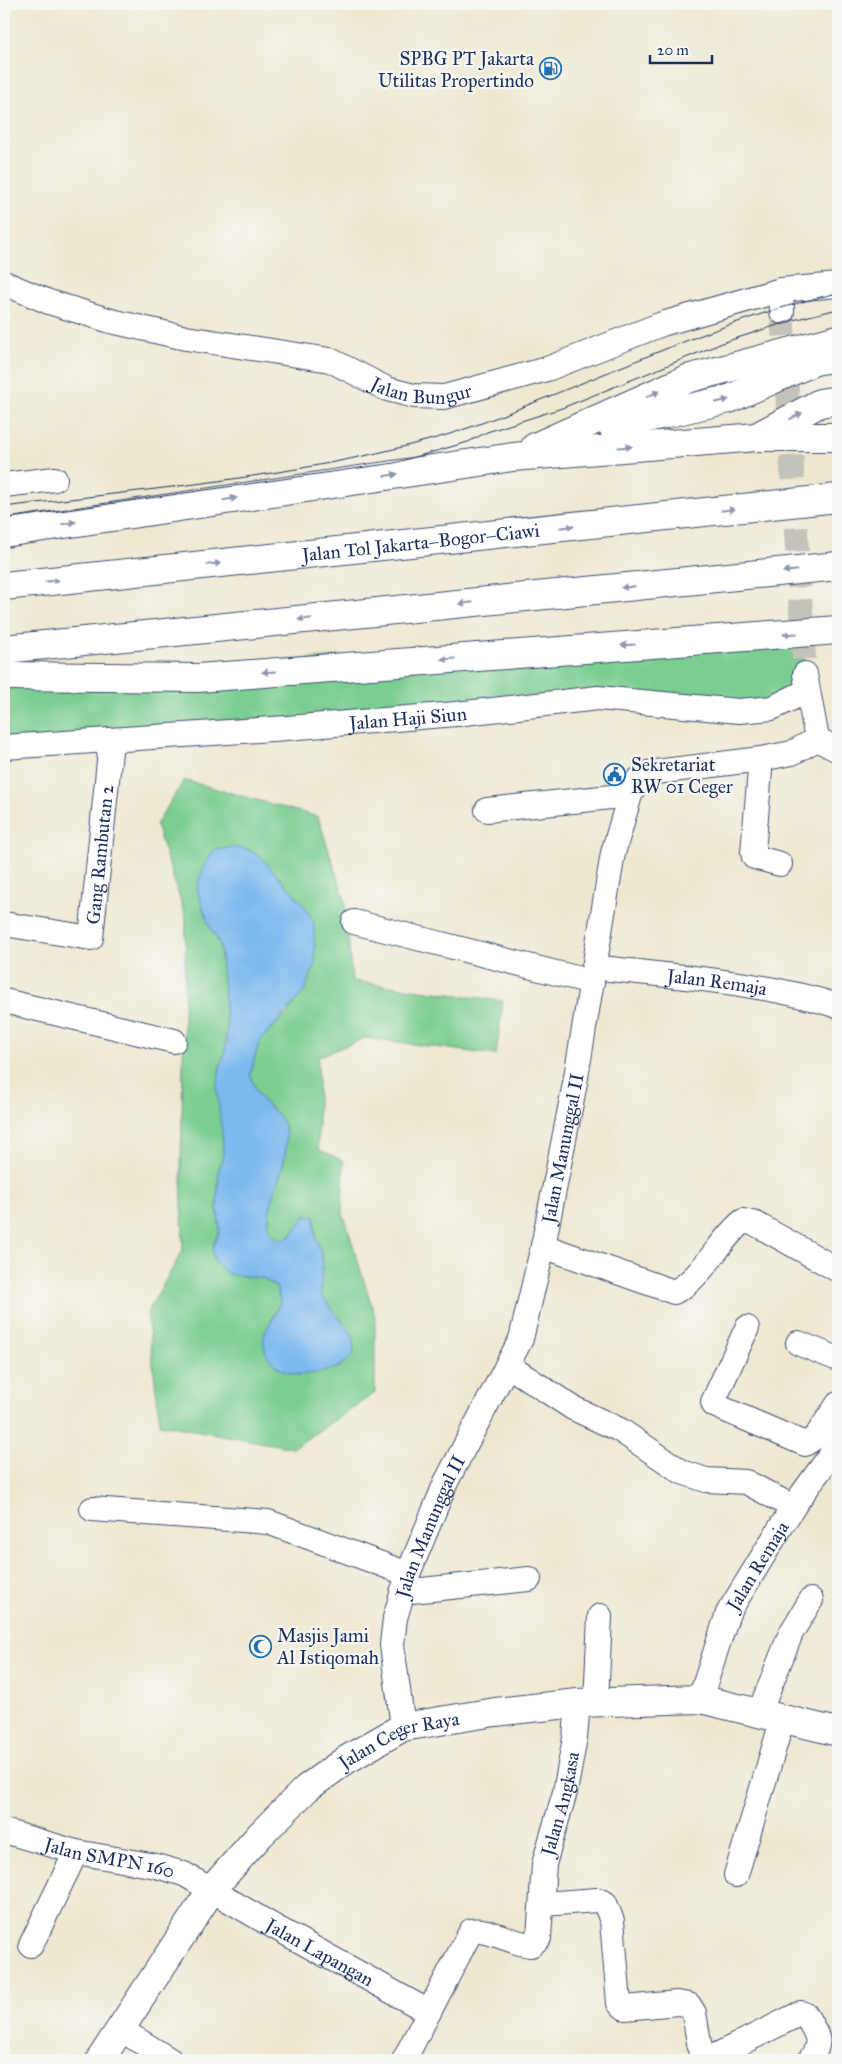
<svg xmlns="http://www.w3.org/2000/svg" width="842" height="2064" viewBox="0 0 842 2064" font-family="'IM FELL Great Primer',serif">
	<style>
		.green { fill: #7ace91; stroke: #4a7e78; fill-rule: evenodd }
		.water { fill: #7cb9ef; stroke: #4c74a6 }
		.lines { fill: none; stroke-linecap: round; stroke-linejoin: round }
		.minor-tunnel { stroke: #c4c3b9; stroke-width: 24; stroke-dasharray: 24 12; stroke-linecap: butt }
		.minor-casing { stroke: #3b4b6f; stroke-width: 26 }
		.major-casing { stroke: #3b4b6f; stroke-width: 30 }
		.highway-casing { stroke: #3b4b6f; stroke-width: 30 }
		.minor { stroke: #fff; stroke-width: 24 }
		.major { stroke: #fff; stroke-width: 28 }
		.highway { stroke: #fff; stroke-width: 28 }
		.tram { stroke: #1b2f5e; stroke-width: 1 }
		.oneway { fill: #8d97ae }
		.labels { text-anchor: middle; stroke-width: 4.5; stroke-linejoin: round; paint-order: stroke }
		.poi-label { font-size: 19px; fill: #1b2f5e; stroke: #f6f6f2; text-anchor: start }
		.street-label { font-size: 19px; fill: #1b2f5e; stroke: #f6f6f2 }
	</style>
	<rect width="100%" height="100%" fill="#f6f6f2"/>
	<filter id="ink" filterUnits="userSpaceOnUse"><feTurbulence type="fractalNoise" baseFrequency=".02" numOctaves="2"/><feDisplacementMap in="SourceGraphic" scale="10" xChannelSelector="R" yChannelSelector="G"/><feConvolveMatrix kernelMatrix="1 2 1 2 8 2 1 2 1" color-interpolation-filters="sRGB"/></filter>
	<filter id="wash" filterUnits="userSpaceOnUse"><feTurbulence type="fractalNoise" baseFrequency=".0096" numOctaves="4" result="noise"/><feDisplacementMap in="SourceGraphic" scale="20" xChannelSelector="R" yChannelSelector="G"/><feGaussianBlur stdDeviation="1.12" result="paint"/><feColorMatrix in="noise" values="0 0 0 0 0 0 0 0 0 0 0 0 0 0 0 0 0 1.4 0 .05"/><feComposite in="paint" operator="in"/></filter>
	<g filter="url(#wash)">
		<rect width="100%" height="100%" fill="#eee8d0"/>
		<!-- green -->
		<g class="green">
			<polygon points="802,632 805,674 772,708 598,698 4,747 4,676"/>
			<path d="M 184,780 L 318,817 L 345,900 L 352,981 L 503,1001 L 496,1055 L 365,1038 L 318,1057 L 318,1149 L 344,1161 L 342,1210 L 375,1316 L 375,1393 L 293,1448 L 160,1424 L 147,1313 L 183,1250 L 181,1162 L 186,918 L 156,825 ZM 285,886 L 304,905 L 292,1008 L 259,1042 L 250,1075 C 253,1081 255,1089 259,1096 C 267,1107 282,1115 285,1129 C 292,1166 265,1196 269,1231 L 279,1240 L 291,1236 L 305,1216 L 315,1217 L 315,1234 L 322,1257 L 321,1295 L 335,1313 L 341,1367 L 297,1375 L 277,1367 L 265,1350 L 264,1336 L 280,1302 L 276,1287 L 263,1278 L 228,1274 L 213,1245 L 220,1230 L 217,1207 L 219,1168 L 223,1160 L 223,1143 L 220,1067 L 225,1053 L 227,1029 L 220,945 L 202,908 Z"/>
		</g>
		<!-- water -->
		<path class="water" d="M 230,847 L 247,849 L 261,857 L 304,905 L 314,923 L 315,964 L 304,992 L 259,1042 L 250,1075 C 253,1081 255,1089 259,1096 C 267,1107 282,1115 285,1129 C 292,1166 265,1196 269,1231 L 279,1240 L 291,1236 L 305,1216 L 315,1217 L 315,1234 L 322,1257 L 321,1295 L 353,1335 L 354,1354 C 339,1370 328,1372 306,1374 C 285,1377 261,1361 264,1337 C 266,1325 279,1314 280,1302 C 280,1298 277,1291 276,1287 L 263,1278 L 228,1274 L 215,1263 L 212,1251 L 220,1230 L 217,1207 L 219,1168 L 223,1160 L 223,1143 L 217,1090 L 220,1067 L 225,1053 L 227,1029 L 220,945 L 208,923 L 197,888 L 203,868 L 213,851 Z"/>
	</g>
	<g filter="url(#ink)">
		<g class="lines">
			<!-- minor-tunnel -->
			<polyline class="minor-tunnel" points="782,312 805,674"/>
			<defs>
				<g id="minor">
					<path id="s1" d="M 4,283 L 49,302 L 111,321 L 186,338 L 330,360 L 387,389 L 414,396 L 444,397 L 547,369 L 662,324 L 781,290 L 838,285"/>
					<polyline points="781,290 782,312"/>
					<polyline points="4,485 55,479"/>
					<polyline points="817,739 838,750"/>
					<path id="s2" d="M 4,747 L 287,728 L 456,714 L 598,698 L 739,711 L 772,708 L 807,691"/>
					<polyline points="761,759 753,852 754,857 780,864"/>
					<polyline points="487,810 630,795"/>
					<polyline points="354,922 592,982"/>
					<path id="s3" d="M 4,924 L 91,938 L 111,741"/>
					<path id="s4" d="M 594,967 C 676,977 760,981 838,1006"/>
					<polyline points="4,1001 174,1041"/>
					<path d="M 543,1246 L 674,1292 C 703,1278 718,1241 743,1221 L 756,1224 L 838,1270"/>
					<polyline points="747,1328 713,1402 714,1405 805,1444 816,1437 838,1404"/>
					<polyline points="798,1343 838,1359"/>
					<polyline points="507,1365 573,1408 620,1430 682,1472 706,1480 746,1482 793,1507"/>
					<polyline points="92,1509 268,1522 408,1574"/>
					<polyline points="402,1592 529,1579"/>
					<path id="s5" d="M 700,1699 L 728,1613 L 795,1504 L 838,1445"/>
					<polyline points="596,1703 600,1616"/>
					<polyline points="760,1711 791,1633 811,1600"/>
					<path id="s6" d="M 403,1727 L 392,1645 L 395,1618 L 408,1574 L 446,1482 L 521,1339 L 543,1246 L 575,1083 L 613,853 L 630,795 L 638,780 L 648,773 L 761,759 L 792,753 L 817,739 L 805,674"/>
					<path id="s7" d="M 4,1831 L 76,1852 L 156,1866 L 184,1874 L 273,1926 L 429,2012"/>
					<polyline points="736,1875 783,1718"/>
					<polyline points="543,1904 597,1900 605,1903 612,1921 619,2003 625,2008 677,2003 689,2005 694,2013 702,2060"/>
					<polyline points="31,1945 76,1852"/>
					<polyline points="120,2029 170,2060"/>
					<path id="s8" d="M 404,2060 L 471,1931 C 487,1927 512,1944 531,1945 L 539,1938 L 544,1864 L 565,1792 L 575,1738 L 578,1703"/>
					<path d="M 707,2060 L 801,2013 L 806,2015 C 816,2035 824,2039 810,2060"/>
				</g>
				<g id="major">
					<path id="s9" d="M 100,2060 L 212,1889 L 260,1835 L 307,1788 L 346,1760 L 403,1727 L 495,1712 L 578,1703 L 700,1699 L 838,1732"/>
				</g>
				<g id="highway">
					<polyline points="614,429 634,421 729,399 815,361 826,359"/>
					<polyline points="758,436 820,403 838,400"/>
					<polyline points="535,447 687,379 838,339"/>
					<polyline points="4,533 513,457 757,437 838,437"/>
					<path id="s10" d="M 4,586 L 838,498"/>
					<polyline points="4,649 838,566"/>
					<polyline points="4,676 198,678 838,630"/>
				</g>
			</defs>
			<!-- minor casing -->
			<use href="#minor" class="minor-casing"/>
			<!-- major casing -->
			<use href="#major" class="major-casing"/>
			<!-- highway casing -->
			<use href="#highway" class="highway-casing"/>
			<!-- minor -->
			<use href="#minor" class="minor"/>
			<!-- major -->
			<use href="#major" class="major"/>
			<!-- highway -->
			<use href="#highway" class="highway"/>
			<!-- tram -->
			<g class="tram">
				<path d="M 4,507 C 146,489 291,478 429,440 C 467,430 503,415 540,400 C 638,361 735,316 838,293"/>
				<polyline points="4,519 394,463 468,442 487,432 562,408 725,342 793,320 838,309"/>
			</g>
		</g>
		<!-- one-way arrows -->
		<defs><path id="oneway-solid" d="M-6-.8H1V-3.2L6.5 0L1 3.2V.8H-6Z" transform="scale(1.25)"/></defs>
		<g class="oneway">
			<use href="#oneway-solid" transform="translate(653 394) rotate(-24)"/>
			<use href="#oneway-solid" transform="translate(722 401) rotate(-13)"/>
			<use href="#oneway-solid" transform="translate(796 416) rotate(-28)"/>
			<use href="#oneway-solid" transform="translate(625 447) rotate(-4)"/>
			<use href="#oneway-solid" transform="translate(391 475) rotate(-9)"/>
			<use href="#oneway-solid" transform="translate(230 499) rotate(-9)"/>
			<use href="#oneway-solid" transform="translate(728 510) rotate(-6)"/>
			<use href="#oneway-solid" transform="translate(69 523) rotate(-9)"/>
			<use href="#oneway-solid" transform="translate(567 527) rotate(-6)"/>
			<use href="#oneway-solid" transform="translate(214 564) rotate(-6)"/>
			<use href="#oneway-solid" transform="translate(790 571) rotate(174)"/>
			<use href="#oneway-solid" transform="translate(52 581) rotate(-6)"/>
			<use href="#oneway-solid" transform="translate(628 587) rotate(174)"/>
			<use href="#oneway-solid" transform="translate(466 603) rotate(174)"/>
			<use href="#oneway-solid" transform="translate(305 619) rotate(174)"/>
			<use href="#oneway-solid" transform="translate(790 634) rotate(176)"/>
			<use href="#oneway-solid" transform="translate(628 645) rotate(176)"/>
			<use href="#oneway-solid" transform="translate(448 659) rotate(176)"/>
			<use href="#oneway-solid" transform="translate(269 672) rotate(176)"/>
		</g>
	</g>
	<!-- icons -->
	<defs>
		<symbol id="fuel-ring" viewBox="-11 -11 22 22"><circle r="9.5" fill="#f6f6f2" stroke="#1f6fb2" stroke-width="1.5"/><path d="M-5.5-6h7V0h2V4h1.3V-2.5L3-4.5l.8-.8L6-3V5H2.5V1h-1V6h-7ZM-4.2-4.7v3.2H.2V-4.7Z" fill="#1f6fb2"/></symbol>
		<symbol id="civic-ring" viewBox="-11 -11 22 22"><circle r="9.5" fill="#f6f6f2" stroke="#1f6fb2" stroke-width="1.5"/><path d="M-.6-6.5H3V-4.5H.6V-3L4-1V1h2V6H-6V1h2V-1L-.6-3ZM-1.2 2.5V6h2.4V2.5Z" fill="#1f6fb2"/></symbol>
		<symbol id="mosque-ring" viewBox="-11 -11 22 22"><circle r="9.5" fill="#f6f6f2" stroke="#1f6fb2" stroke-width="1.5"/><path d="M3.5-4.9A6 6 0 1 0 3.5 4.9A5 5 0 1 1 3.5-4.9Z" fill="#1f6fb2"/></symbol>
	</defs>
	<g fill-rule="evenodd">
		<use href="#fuel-ring" x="538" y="56" width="25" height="25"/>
		<use href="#civic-ring" x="602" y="762" width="25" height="25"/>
		<use href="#mosque-ring" x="248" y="1634" width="25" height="25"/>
	</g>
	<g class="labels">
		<!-- poi labels -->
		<g class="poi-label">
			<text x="534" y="65" text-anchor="end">SPBG PT Jakarta<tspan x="534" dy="22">Utilitas Propertindo</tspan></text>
			<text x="631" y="771">Sekretariat<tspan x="631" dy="22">RW 01 Ceger</tspan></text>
			<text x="277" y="1642">Masjis Jami<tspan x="277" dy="22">Al Istiqomah</tspan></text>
		</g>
		<!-- street labels -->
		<g class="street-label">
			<text dy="7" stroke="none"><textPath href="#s1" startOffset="435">Jalan Bungur</textPath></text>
			<text dy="7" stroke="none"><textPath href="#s10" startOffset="419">Jalan Tol Jakarta–Bogor–Ciawi</textPath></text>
			<text dy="7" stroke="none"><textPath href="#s2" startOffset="405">Jalan Haji Siun</textPath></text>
			<text dy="7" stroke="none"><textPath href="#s3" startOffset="172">Gang Rambutan 2</textPath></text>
			<text dy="7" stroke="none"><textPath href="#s4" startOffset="124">Jalan Remaja</textPath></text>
			<text dy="7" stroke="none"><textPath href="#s6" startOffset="612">Jalan Manunggal II</textPath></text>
			<text dy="7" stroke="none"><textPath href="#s6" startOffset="208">Jalan Manunggal II</textPath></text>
			<text dy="7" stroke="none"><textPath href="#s5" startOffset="146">Jalan Remaja</textPath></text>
			<text dy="7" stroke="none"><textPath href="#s9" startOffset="449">Jalan Ceger Raya</textPath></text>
			<text dy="7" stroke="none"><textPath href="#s8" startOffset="355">Jalan Angkasa</textPath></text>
			<text dy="7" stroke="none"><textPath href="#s7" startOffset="109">Jalan SMPN 160</textPath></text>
			<text dy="7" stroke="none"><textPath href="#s7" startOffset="342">Jalan Lapangan</textPath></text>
		</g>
	</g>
	<!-- margin -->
	<rect width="842" height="2064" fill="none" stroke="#f6f6f2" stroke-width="20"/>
	<!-- scale -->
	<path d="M650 55v8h62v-8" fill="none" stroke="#1b2f5e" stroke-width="2.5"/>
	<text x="657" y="55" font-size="15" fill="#1b2f5e" stroke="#f6f6f2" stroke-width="4" paint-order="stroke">20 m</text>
</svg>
